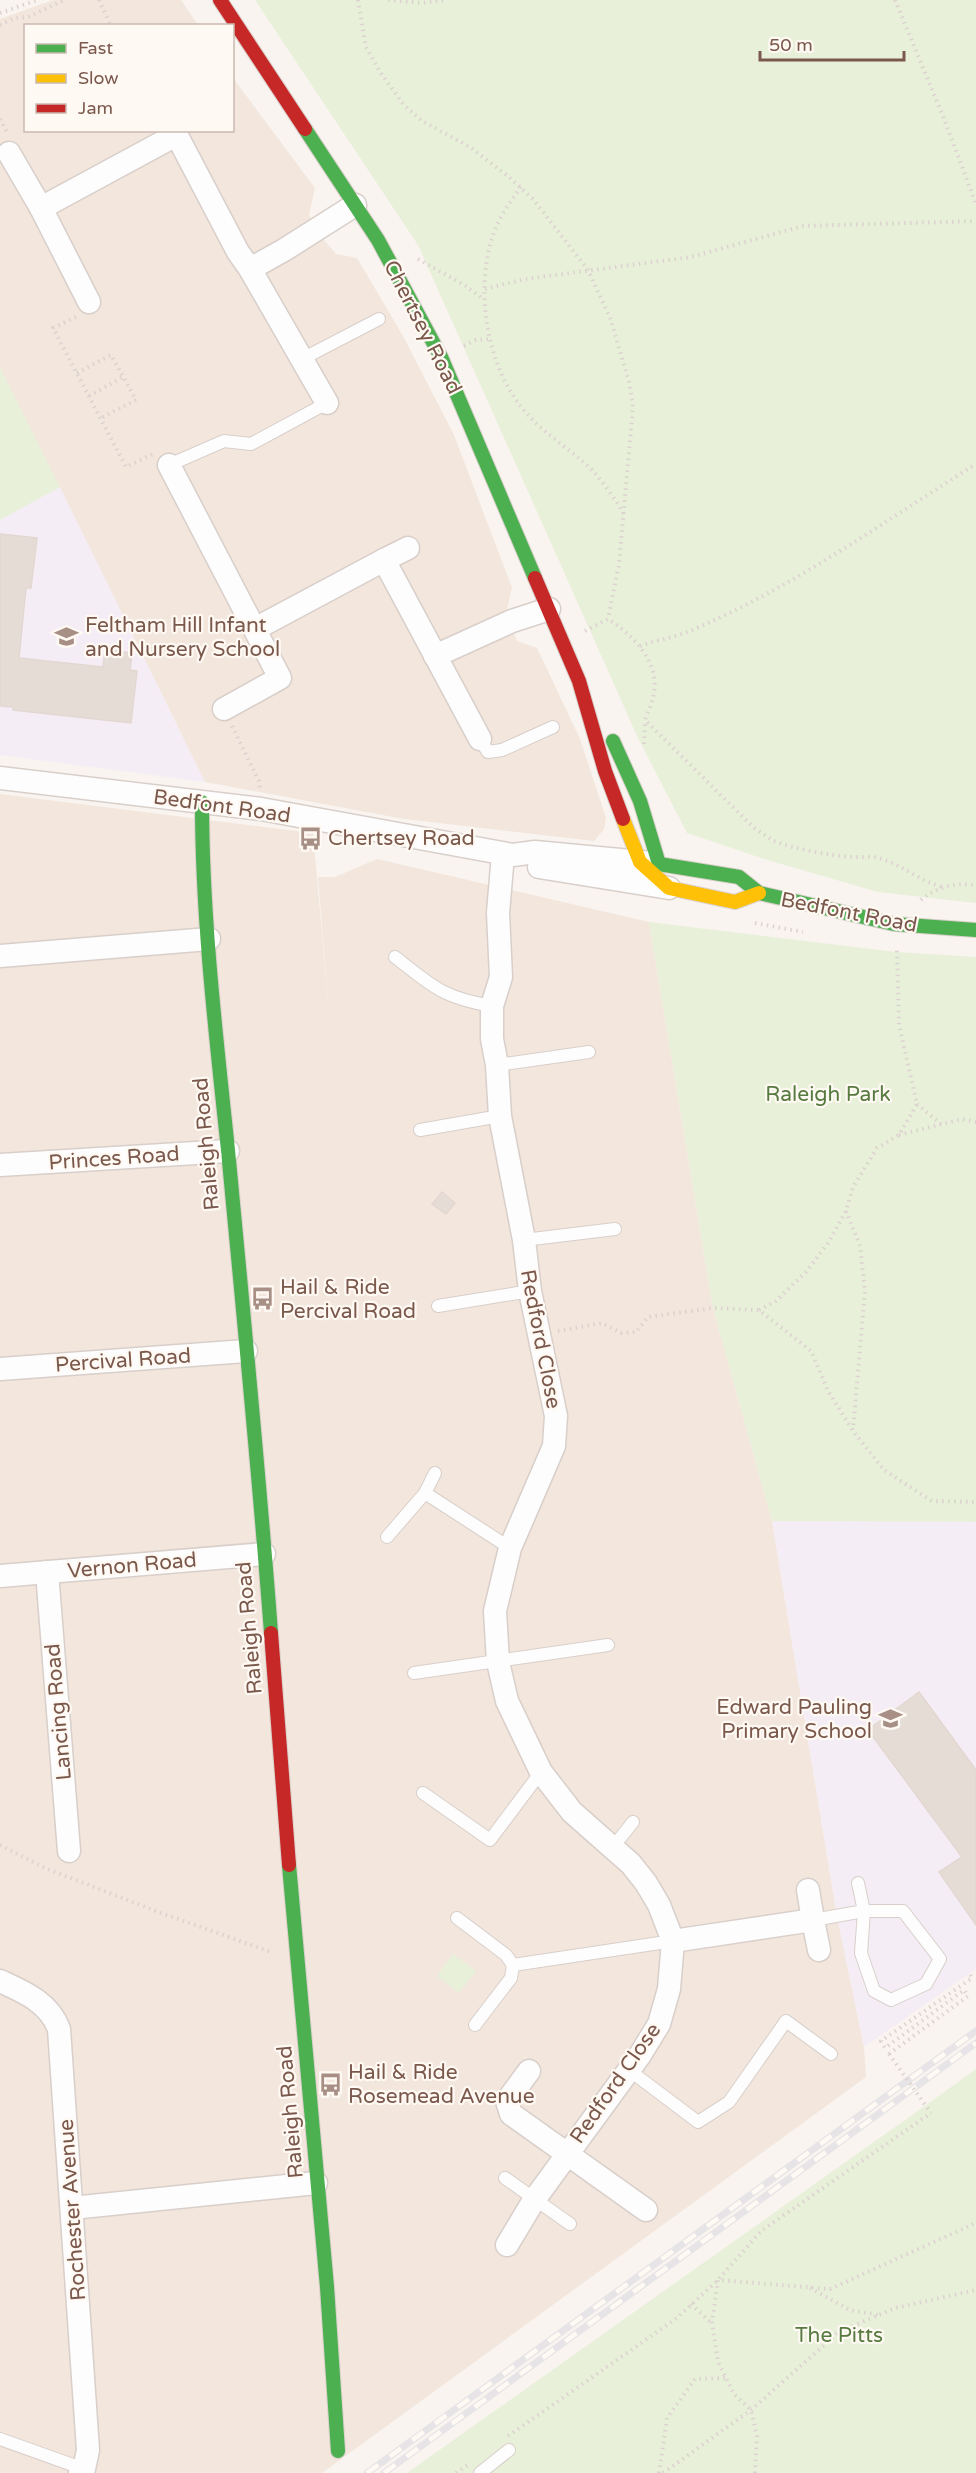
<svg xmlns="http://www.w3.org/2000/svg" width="976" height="2473" viewBox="0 0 976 2473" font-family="'Varela Round',sans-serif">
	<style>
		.residential { fill: #f2e6dd }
		.education { fill: #f5edf5 }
		.green { fill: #e8f0da }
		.building { fill: #e6dcd6; stroke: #e3d7d1; stroke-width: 1.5 }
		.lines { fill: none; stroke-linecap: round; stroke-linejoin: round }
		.lane-casing { stroke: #d8cfca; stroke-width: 14 }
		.street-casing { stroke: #d8cfca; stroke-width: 25 }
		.fast-casing { stroke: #d9d0cb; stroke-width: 16 }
		.slow-casing { stroke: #d9d0cb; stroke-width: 16 }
		.jam-casing { stroke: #d9d0cb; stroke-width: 16 }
		.path { stroke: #dcd2cf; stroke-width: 4; stroke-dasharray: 1.5 4.5; stroke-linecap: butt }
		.lane { stroke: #fefdfd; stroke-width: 12 }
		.street { stroke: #fefdfd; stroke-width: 22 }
		.fast { stroke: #4caf50; stroke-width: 14 }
		.slow { stroke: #ffc107; stroke-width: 14 }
		.jam { stroke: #c62828; stroke-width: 14 }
		.rail-casing { stroke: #e6e4e6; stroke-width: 7 }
		.rail { stroke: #fff9f3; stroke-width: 4.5; stroke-dasharray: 14; stroke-linecap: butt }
		.path-bridge { stroke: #dcd2cf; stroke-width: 4; stroke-dasharray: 1.5 4.5; stroke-linecap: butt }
		.labels { text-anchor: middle; stroke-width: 4.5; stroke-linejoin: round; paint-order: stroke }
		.street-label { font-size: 21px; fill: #7b584c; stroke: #fff9f3 }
		.poi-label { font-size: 21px; fill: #7b584c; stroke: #fff9f3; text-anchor: start }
		.park-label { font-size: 21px; fill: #577a40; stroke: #fff9f3 }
	</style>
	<rect width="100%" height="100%" fill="#f9f4ef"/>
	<!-- residential -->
	<g class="residential">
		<polygon points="53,0 181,0 198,25 26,26 26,130 232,130 233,78 315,188 309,215 324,240 336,254 357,258 403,336 454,435 512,588 506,613 517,641 537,648 580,739 606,818 604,829 594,841 404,819 205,782 0,368 0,19"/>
		<polygon points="0,794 313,833 330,1024 318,877 335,877 377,859 649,922 713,1308 772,1521 837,1916 864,2047 866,2077 322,2473 0,2473"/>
	</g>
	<!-- education -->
	<g class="education">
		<polygon points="60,487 205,782 0,755 0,520"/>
		<polygon points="772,1521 976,1522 976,1969 864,2047 837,1916"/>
	</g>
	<!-- green -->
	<g class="green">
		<polygon points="255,0 976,0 976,903 878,892 764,859 687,833 638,738 418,245"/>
		<polygon points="0,368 60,487 0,520"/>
		<polygon points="649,922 896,952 976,957 976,1522 772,1521 713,1308"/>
		<polygon points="453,1954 476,1971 459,1993 437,1976"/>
		<polygon points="976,2069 976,2473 407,2473 936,2098"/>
	</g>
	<!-- building -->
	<g class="building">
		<polygon points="0,534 37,538 31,588 26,588 19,658 103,667 105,650 132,653 130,670 137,671 131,723 13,710 13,707 0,706"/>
		<polygon points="442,1192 455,1203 446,1214 432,1204"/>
		<polygon points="919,1692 976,1770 976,1925 939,1872 962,1857 868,1730"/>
	</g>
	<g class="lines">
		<defs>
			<g id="lane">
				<polyline points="302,359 379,319"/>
				<polyline points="169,465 224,441 251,444 327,403"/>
				<polyline points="480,739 488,752 502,750 553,727"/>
				<path d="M 395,957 C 432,986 443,998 492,1006"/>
				<polyline points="497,1065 589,1052"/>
				<polyline points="420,1130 500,1116"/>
				<polyline points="524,1240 615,1229"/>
				<polyline points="438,1306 530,1291"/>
				<polyline points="425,1493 435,1473"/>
				<polyline points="387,1537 425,1493 510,1548"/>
				<polyline points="414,1673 608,1645"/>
				<polyline points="423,1793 490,1840 541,1772"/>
				<polyline points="613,1847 633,1822"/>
				<polygon points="864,1911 903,1911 940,1959 926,1984 891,2000 874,1991 861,1953"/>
				<polyline points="457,1918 506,1955 513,1965"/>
				<polyline points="813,1920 864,1911 858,1883"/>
				<polyline points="475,2025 511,1978 513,1965 673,1941"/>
				<polyline points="629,2070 698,2122 729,2102 786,2021 831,2054"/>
				<polyline points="505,2178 570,2224"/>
				<polyline points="0,2439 84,2469"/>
				<polyline points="480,2473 509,2450"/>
			</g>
			<g id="street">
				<polyline points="174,130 238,252 250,269 327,403"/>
				<polyline points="9,153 41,208 89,302"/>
				<polyline points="41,208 176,135"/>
				<polyline points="250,269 284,250 355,205"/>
				<polyline points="169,465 280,678 224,709"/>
				<polyline points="384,560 408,548"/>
				<polyline points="255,629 384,560 480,739"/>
				<polyline points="435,656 512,621 549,609"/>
				<polyline points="0,778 261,809 513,855 535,852 652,863"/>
				<polyline points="503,854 498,913 501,977 492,1006 492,1039 497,1065 500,1116 524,1240 530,1291 556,1416 554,1446 510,1548 495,1611 498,1662 507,1701 541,1772 572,1812 631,1864 646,1883 659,1905 673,1941 669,1989 659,2024 640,2055 534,2200 507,2245"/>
				<polyline points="539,867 669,888"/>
				<polyline points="0,956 209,939"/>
				<polyline points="0,1165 228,1151"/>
				<polyline points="0,1369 246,1351"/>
				<polyline points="47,1572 69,1851"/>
				<polyline points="0,1576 264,1554"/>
				<polyline points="813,1920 819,1950"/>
				<polyline points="673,1941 813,1920 808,1890"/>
				<path d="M 0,1981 C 24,1992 49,2002 59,2029 L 88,2450 L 84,2469 L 80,2473"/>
				<polyline points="529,2071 507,2101 511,2114 646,2210"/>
				<polyline points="72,2208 316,2183"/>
			</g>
			<g id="fast">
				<polyline points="305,129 378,240 441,357 535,578"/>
				<polyline points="613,741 640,801 659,864 739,877 759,893 894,924 976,930"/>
				<path d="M 202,802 C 202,917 216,1036 228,1150 C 243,1311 259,1471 271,1633"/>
				<polyline points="289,1865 327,2287 338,2451"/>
			</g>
			<polyline id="slow" points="623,819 640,862 669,888 735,902 759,893"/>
			<g id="jam">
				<polyline points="220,0 305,129"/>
				<polyline points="535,578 579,681 605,771 623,819"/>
				<polyline points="271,1633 289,1865"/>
			</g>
		</defs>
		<!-- lane casing -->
		<use href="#lane" class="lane-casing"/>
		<!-- street casing -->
		<use href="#street" class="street-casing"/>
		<!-- fast casing -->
		<use href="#fast" class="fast-casing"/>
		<!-- slow casing -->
		<use href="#slow" class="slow-casing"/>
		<!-- jam casing -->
		<use href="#jam" class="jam-casing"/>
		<!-- path -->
		<g class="path">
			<polyline points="99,0 111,26"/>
			<polyline points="358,0 366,47 380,72 404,105 422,121 470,147 509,177 533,199 588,270 611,320 629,382 633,407 619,564 608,619"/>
			<polyline points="388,0 422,3 446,0"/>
			<polyline points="895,0 943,116 976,204"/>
			<polyline points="0,13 37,0"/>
			<polyline points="0,25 15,18 28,17 64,0"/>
			<polyline points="0,119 8,134"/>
			<path d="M 521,187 C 510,202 499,217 493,235 C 474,292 487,372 529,416 C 548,437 572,450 592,470 C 604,483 615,499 624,514"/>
			<polyline points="418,259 466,286 483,299"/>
			<polyline points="485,289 525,279 691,257 803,226 976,221"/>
			<polyline points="76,317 53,328 126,467 153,454"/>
			<polyline points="464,346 476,340 490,339"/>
			<polyline points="77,373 111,355 136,400 101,418"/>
			<polyline points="89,396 123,377"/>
			<path d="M 585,631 L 608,619 C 633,635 659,661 654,693 C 653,702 648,711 645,720 L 754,828 C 761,832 767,837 774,841 C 791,848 832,856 851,857 C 859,858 866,856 874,857 C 899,862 917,880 942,887"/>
			<path d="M 640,646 C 657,640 676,637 692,630 C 794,587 883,522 976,464"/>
			<polyline points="232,726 259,781 260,790"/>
			<polyline points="644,744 645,721"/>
			<path d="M 921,900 C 937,886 955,883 976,885"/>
			<polyline points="755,923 803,932"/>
			<polyline points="917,1104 941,1124"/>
			<polyline points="899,1135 962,1119 976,1122"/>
			<polyline points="846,1211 860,1246 865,1291 853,1430"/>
			<polyline points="759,1310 776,1301 806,1272 828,1243 846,1211 853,1187 877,1148 899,1135 917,1104 899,1025 897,950"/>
			<polyline points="558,1331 602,1323 621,1333 636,1332 648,1317 713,1308 759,1310 811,1351 828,1391 853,1431 884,1470 932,1501 976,1502"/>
			<polyline points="0,1845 45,1868 161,1913 271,1952"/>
			<polyline points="889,2054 968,1996 964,1990 885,2048 881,2041 972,1978 970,1974"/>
			<polyline points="810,2288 850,2310 878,2315"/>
			<polyline points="691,2304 712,2324"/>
			<polyline points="508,2436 677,2318 718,2280 761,2231 931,2113"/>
			<polyline points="456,2473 468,2465"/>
			<polyline points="659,2473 667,2418 695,2379 726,2378"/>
			<polyline points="663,2473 751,2410 839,2332 895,2308 976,2290"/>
			<polyline points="755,2473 757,2436 751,2410 734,2394 718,2362 712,2322 718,2280 830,2289 976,2223"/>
		</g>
		<!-- lane -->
		<use href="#lane" class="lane"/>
		<!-- street -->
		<use href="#street" class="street"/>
		<!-- fast -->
		<use href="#fast" class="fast"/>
		<!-- slow -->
		<use href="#slow" class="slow"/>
		<!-- jam -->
		<use href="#jam" class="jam"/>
		<defs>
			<g id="rail">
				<polyline points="367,2473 976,2031"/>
				<polyline points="384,2473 976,2043"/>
			</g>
		</defs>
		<!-- rail casing -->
		<use href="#rail" class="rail-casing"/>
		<!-- rail -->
		<use href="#rail" class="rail"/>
		<!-- path-bridge -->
		<polyline class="path-bridge" points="889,2054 931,2113"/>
	</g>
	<!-- icons -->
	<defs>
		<symbol id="school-bare" viewBox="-9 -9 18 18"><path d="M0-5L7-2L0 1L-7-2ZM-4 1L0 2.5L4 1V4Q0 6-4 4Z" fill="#a78f85" stroke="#fff9f3" stroke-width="2.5" paint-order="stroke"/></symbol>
		<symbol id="bus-bare" viewBox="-9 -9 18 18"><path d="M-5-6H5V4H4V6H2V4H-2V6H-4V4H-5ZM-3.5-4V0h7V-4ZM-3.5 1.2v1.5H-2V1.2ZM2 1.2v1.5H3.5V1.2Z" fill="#a78f85" stroke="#fff9f3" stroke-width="2.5" paint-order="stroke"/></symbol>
	</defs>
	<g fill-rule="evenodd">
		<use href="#school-bare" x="50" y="620" width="33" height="33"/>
		<use href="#bus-bare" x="294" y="822" width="33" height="33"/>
		<use href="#bus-bare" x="246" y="1282" width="33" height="33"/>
		<use href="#school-bare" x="874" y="1702" width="33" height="33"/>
		<use href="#bus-bare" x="314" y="2068" width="33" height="33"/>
	</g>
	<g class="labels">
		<!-- street labels -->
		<g class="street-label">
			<text transform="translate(423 327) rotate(63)" y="7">Chertsey Road</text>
			<text transform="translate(222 806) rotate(8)" y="7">Bedfont Road</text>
			<text transform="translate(849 912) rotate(11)" y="7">Bedfont Road</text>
			<text transform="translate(206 1144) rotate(-95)" y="7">Raleigh Road</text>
			<text transform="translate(114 1158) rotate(-4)" y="7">Princes Road</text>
			<text transform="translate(541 1339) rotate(79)" y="7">Redford Close</text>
			<text transform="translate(123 1360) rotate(-4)" y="7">Percival Road</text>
			<text transform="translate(132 1565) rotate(-5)" y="7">Vernon Road</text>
			<text transform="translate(249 1628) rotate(-95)" y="7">Raleigh Road</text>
			<text transform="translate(58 1712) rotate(-95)" y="7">Lancing Road</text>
			<text transform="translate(615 2083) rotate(-55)" y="7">Redford Close</text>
			<text transform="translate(290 2112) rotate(-95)" y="7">Raleigh Road</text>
			<text transform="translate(72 2210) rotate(-94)" y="7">Rochester Avenue</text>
		</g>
		<!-- poi labels -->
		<g class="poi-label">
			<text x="85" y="632">Feltham Hill Infant<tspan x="85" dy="24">and Nursery School</tspan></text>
			<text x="328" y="845">Chertsey Road</text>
			<text x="280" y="1294">Hail &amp; Ride<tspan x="280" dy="24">Percival Road</tspan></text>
			<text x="872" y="1714" text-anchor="end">Edward Pauling<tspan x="872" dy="24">Primary School</tspan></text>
			<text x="348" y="2079">Hail &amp; Ride<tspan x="348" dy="24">Rosemead Avenue</tspan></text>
		</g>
		<!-- park labels -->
		<g class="park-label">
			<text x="828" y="1101">Raleigh Park</text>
			<text x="839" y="2342">The Pitts</text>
		</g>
	</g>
	<!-- legend -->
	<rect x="24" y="24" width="210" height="108" fill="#fff9f3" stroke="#cab9b0" stroke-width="1.5"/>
	<rect x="36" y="44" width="30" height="9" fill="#4caf50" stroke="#cab9b0" stroke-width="1.5"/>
	<text x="78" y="54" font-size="18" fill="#7b584c">Fast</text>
	<rect x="36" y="74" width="30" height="9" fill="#ffc107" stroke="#cab9b0" stroke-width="1.5"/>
	<text x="78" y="84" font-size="18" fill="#7b584c">Slow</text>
	<rect x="36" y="104" width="30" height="9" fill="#c62828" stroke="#cab9b0" stroke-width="1.5"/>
	<text x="78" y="114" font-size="18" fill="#7b584c">Jam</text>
	<!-- scale -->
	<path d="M760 51v9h144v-9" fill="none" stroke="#7b584c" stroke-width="3"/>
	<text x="769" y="51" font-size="18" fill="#7b584c" stroke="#fff9f3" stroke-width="4.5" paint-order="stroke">50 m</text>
</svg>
